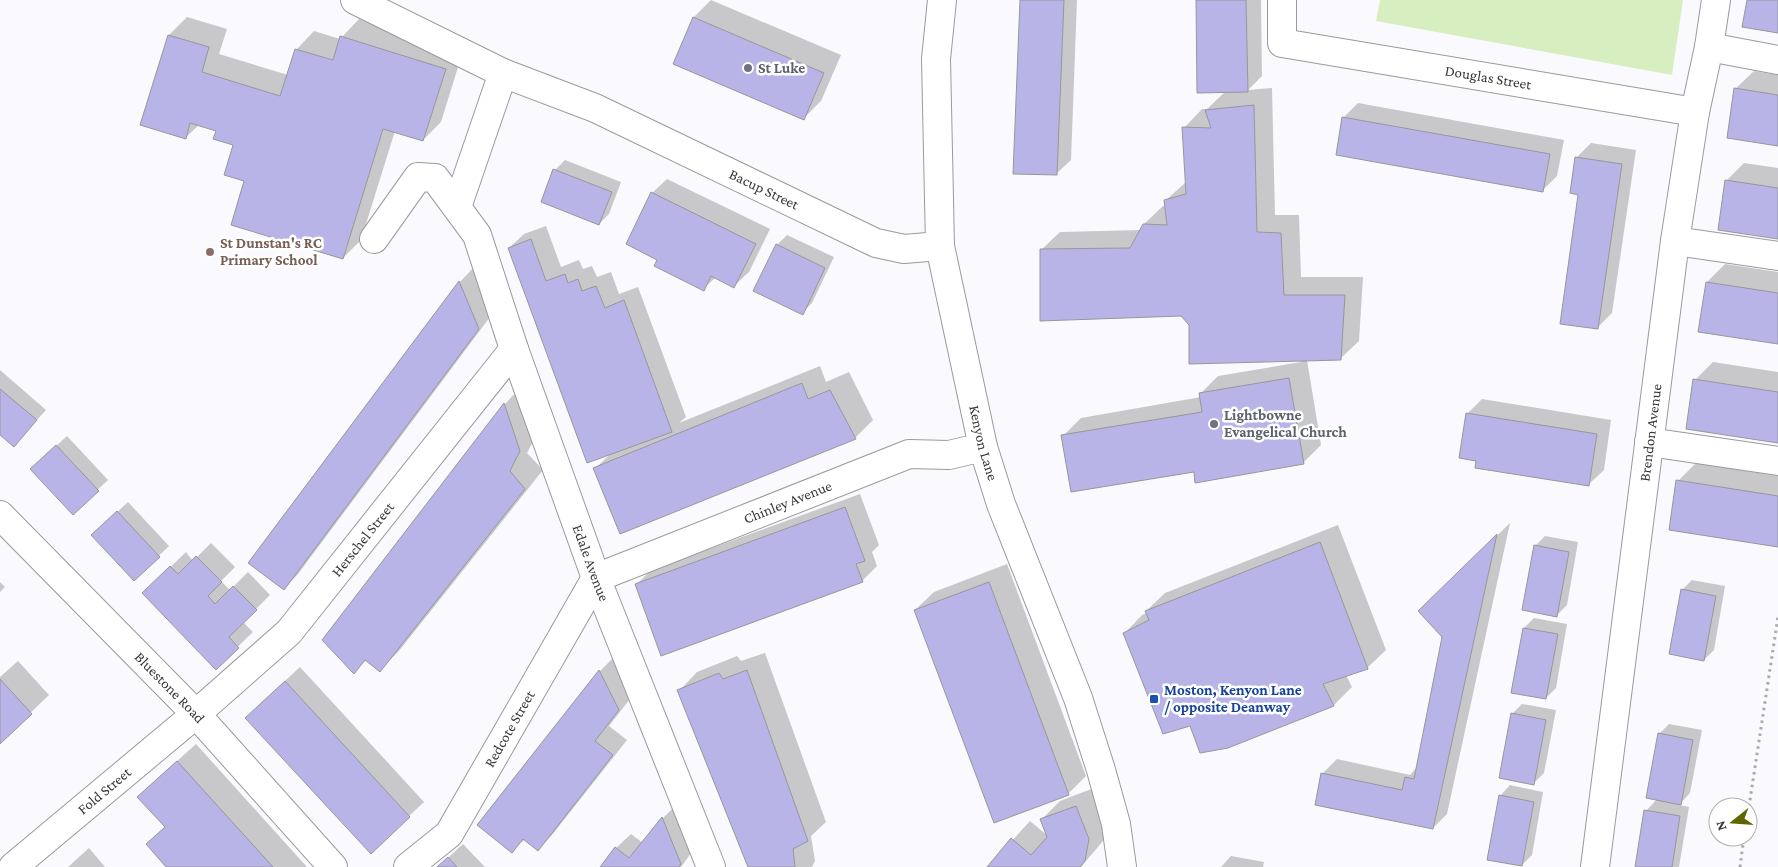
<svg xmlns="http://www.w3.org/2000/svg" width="1778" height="867" viewBox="0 0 1778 867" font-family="'Crimson Pro',serif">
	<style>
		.green { fill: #d7eec0 }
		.shadow { fill: #0003 }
		.building { fill: #b9b4e8; stroke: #97969a }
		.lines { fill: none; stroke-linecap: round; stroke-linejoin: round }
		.minor-casing { stroke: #9a9a9e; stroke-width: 30 }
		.path { stroke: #aaaaad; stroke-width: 3; stroke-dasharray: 2.5 4; stroke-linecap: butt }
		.minor { stroke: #fff; stroke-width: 28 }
		.worship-dot { fill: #6b7280; stroke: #fff; stroke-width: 2 }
		.education-dot { fill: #8d6e63; stroke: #fff; stroke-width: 2 }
		.transit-dot { fill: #1a4fb4; stroke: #fff; stroke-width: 2 }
		.labels { text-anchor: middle; stroke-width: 5; stroke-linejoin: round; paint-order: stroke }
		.worship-label { font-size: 15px; font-weight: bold; fill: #5b616d; stroke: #fff; text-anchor: start }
		.street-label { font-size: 15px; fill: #39393b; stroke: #fff }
		.education-label { font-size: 15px; font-weight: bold; fill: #785e54; stroke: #fff; text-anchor: start }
		.transit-label { font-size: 15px; font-weight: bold; fill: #164399; stroke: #fff; text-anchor: start }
	</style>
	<rect width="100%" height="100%" fill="#fafafe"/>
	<!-- green -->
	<polygon class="green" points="1380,0 1683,0 1672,75 1376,21"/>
	<!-- shadow -->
	<g class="shadow">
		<polygon points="711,0 841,55 821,101 803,119 674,63 694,17"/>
		<polygon points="1021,0 1077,0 1071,160 1056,174"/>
		<polygon points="1197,0 1261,0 1262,76 1248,90 1272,88 1275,215 1299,215 1301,277 1363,277 1359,341 1340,359 1307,360 1321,445 1303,463 1195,470 1063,436 1081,418 1201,397 1200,394 1218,376 1301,362 1300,360 1182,315 1041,250 1060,232 1141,230 1144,224 1163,206 1166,206 1165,201 1186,182 1184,128 1202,109 1207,109 1226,91"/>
		<polygon points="187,17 227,29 219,54 288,75 296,50 314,31 340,39 359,19 463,51 441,122 423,140 395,131 361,240 343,258 246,180 235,145 217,130 199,125 186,137 142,124 169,35"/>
		<polygon points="1754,71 1778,75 1778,145 1735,89"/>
		<polygon points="1358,103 1564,140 1557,176 1542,191 1343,118"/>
		<polygon points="1591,143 1636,150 1612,313 1597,328 1576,158"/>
		<polygon points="565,160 621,182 609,214 599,224 555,170"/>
		<polygon points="1744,163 1778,168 1778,238 1726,181"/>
		<polygon points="667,179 770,229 749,272 734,286 716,277 703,289 659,259 652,193"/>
		<polygon points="546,226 561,267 579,260 583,269 592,266 597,277 611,272 619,294 638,287 686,417 679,423 820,366 826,382 849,372 873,420 855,438 595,469 610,454 509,248 524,234"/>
		<polygon points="787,235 834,257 812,303 802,313 777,245"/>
		<polygon points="1725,264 1778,272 1778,343 1707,282"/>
		<polygon points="473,268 493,313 298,574 284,589 250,563 460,282"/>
		<polygon points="1713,362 1778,372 1778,442 1695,380"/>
		<polygon points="0,370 46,410 23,435 0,433"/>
		<polygon points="522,386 538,432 527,453 543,470 398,652 380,670 366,660 354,672 324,640 505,404"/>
		<polygon points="1482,399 1611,420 1604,470 1589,484 1477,460 1467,414"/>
		<polygon points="67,436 108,480 73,513 42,459"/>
		<polygon points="1696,463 1778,476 1778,546 1678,481"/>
		<polygon points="860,494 879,545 872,552 877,566 862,581 636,585 651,570"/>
		<polygon points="128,502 169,546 135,579 103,525"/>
		<polygon points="1510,523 1447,814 1433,828 1322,774 1337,759 1410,775 1417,767 1444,637 1434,597"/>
		<polygon points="1338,525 1386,650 1367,668 1346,675 1352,687 1334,705 1227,747 1190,725 1124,634 1142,615 1147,613 1146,611 1165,593"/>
		<polygon points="1545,536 1578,542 1567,605 1557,615 1535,546"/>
		<polygon points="211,543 235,567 221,581 230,590 248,572 270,595 243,622 253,632 216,668 158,579 186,552 193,561"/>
		<polygon points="1007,564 1086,776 1068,794 915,610 934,592"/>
		<polygon points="1692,580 1725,586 1714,650 1704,660 1682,590"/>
		<polygon points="0,582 5,587 0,592"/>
		<polygon points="1534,618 1567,624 1556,688 1546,698 1524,628"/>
		<polygon points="765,653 826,822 811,836 815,861 812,867 749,867 679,691 697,672 737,656 741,661"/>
		<polygon points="614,657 633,695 609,726 627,740 552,835 538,849 525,839 512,851 479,825 600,671"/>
		<polygon points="18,661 49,695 0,742 0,677"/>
		<polygon points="300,667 424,802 371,852 261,703"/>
		<polygon points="1522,704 1556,710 1544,773 1534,783 1512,714"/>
		<polygon points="1669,724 1702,730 1690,793 1679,805 1689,807 1679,867 1636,867 1646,811 1657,799 1659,734"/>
		<polygon points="196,744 307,867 168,867 147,844 166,826 157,779"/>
		<polygon points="1510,785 1543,792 1532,855 1522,865 1500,796"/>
		<polygon points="1094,788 1106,820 1103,841 1081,867 988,867 1030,821 1048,836 1042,819 1060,801"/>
		<polygon points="677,804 694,849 681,867 602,867 616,848 631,834 643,843 663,818"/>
		<polygon points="463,844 485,867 438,867"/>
		<polygon points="89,848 105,867 68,867"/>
		<polygon points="1231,856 1264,862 1263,867 1221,867"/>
	</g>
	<!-- building -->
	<g class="building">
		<polygon points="1020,0 1064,0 1057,175 1013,174"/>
		<polygon points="1196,0 1246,0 1248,92 1197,93"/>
		<polygon points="1747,0 1778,0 1778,33 1742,27"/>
		<polygon points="693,17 824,73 804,120 673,64"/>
		<polygon points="168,35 209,47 202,72 280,96 295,49 333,60 340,36 446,69 423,141 383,129 343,259 231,225 244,181 224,175 233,145 213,139 216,131 190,123 186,139 140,125"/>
		<polygon points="1734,88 1778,95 1778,146 1727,138"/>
		<polygon points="1254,105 1257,232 1281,233 1284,295 1345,295 1341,360 1189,364 1189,325 1181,316 1040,321 1040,249 1130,248 1143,224 1167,225 1164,200 1186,194 1182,127 1211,128 1205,110"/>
		<polygon points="1342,117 1550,154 1543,192 1336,155"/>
		<polygon points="1575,157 1622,164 1598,329 1560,324 1578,195 1570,193"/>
		<polygon points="553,169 612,192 599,225 541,202"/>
		<polygon points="1725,180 1778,188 1778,239 1718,230"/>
		<polygon points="651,192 756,244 734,288 711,276 704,291 654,266 657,260 626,244"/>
		<polygon points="531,239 546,281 565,274 568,283 578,279 582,291 596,286 605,308 624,300 672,432 587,463 508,248"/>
		<polygon points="776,244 825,268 803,315 753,291"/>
		<polygon points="459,281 479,329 284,590 248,563"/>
		<polygon points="1706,282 1778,293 1778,344 1698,332"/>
		<polygon points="1289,378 1304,464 1195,483 1194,472 1071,492 1061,435 1202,412 1199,393"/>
		<polygon points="1693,379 1778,392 1778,443 1686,429"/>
		<polygon points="802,383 808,399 830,390 856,439 620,534 593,468"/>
		<polygon points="0,389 37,420 14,447 0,435"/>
		<polygon points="504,403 520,451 510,471 525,489 380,672 365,660 354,674 322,640"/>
		<polygon points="1466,413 1597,434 1589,486 1475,468 1476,461 1459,458"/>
		<polygon points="56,445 99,491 73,515 30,469"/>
		<polygon points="1676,480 1778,496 1778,547 1669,530"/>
		<polygon points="845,507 865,561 856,564 863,582 661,656 635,584"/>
		<polygon points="117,511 160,557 134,581 91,535"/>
		<polygon points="1497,534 1433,829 1315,805 1321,773 1402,790 1405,777 1414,779 1442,637 1418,611"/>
		<polygon points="1320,542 1368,669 1323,684 1334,706 1228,748 1200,753 1190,726 1163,734 1123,633 1149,620 1145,611"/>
		<polygon points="1534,545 1569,552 1557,617 1522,610"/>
		<polygon points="196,556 222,582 208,596 215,604 233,586 257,610 229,637 239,648 216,670 142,593 170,566 178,574"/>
		<polygon points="989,582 1069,795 994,823 914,610"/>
		<polygon points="1681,589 1716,596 1704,661 1669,654"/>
		<polygon points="1523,628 1558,634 1546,699 1511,693"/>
		<polygon points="599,670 619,710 595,741 613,755 538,851 523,839 512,853 477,825"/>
		<polygon points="747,670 808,841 793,849 795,867 748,867 677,690 719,673 723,679"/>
		<polygon points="0,679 32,714 0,744"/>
		<polygon points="285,681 410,817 371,854 245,718"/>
		<polygon points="1511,713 1546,720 1534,785 1499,778"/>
		<polygon points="1658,733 1693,740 1681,805 1646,798"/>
		<polygon points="177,761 273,867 166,867 146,844 165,827 137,797"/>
		<polygon points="1499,795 1534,802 1522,866 1487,860"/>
		<polygon points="1076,806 1089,839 1085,861 1080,867 987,867 1011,838 1031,855 1047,837 1040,819"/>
		<polygon points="1644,810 1680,816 1672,867 1635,867"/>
		<polygon points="662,817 681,864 679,867 600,867 615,847 629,858"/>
		<polygon points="448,857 457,867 437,867"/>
	</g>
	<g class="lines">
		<defs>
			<g id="minor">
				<path id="s1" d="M 355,0 L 503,73 L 595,108 L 876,243 L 904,249 L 940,246"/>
				<path id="s2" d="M 942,0 L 936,59 L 940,246 L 983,447 L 1001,504 L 1078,698 L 1101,770 L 1116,824 L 1122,867"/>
				<path id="s3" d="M 1282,0 L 1282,43 L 1695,112"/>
				<polyline points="1709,47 1778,60"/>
				<polyline points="457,207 503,73"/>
				<path id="s4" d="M 374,239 L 418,177 L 435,178 L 477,235 L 514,349 L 596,578 L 711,867"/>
				<polyline points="1675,241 1778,256"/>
				<polyline points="1649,442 1778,461"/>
				<path id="s5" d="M 0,515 L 196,714 L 333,867"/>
				<path id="s6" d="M 13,867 L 196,714 L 289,632 L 514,349"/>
				<path id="s7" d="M 408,867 L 449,834 L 596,578 L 909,454 L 949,455 L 983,447"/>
				<path id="s8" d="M 1595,867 L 1675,241 L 1695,112 L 1709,47 L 1716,0"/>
			</g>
		</defs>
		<!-- minor casing -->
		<use href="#minor" class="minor-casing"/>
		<!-- path -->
		<g class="path">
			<polyline points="1748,813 1778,617"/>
			<polyline points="1740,867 1744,837"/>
		</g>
		<!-- minor -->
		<use href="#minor" class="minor"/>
	</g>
	<!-- markers -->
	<g class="worship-dot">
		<circle cx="748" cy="68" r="5"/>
		<circle cx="1214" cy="424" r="5"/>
	</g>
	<circle class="education-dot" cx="210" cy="252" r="5"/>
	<rect class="transit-dot" x="1149" y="694" width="10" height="10" rx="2.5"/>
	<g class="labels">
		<!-- worship labels -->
		<g class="worship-label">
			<text x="758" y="73">St Luke</text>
			<text x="1224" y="420">Lightbowne<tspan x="1224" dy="17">Evangelical Church</tspan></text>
		</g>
		<!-- street labels -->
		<g class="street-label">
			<text dy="5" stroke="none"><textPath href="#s3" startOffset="252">Douglas Street</textPath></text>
			<text dy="5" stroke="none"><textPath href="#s1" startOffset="451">Bacup Street</textPath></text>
			<text dy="5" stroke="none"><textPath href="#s8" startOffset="438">Brendon Avenue</textPath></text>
			<text dy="5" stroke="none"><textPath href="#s2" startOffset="448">Kenyon Lane</textPath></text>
			<text dy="5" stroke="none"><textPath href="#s7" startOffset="554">Chinley Avenue</textPath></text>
			<text dy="5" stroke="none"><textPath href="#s6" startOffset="481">Herschel Street</textPath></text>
			<text dy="5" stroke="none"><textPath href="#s4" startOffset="511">Edale Avenue</textPath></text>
			<text dy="5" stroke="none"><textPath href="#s5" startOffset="242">Bluestone Road</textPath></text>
			<text dy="5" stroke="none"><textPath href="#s7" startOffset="174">Redcote Street</textPath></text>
			<text dy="5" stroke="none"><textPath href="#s6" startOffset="119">Fold Street</textPath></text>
		</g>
		<!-- education labels -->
		<g class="education-label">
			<text x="220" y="248">St Dunstan's RC<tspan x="220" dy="17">Primary School</tspan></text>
		</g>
		<!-- transit labels -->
		<g class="transit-label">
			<text x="1164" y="695">Moston, Kenyon Lane<tspan x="1164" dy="17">/ opposite Deanway</tspan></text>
		</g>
	</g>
	<!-- north arrow -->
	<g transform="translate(1733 822) rotate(253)"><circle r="24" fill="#ffffff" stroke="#b0b0b1"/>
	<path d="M0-4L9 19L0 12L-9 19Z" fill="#5f6502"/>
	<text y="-8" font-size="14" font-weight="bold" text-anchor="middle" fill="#39393b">N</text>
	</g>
</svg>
